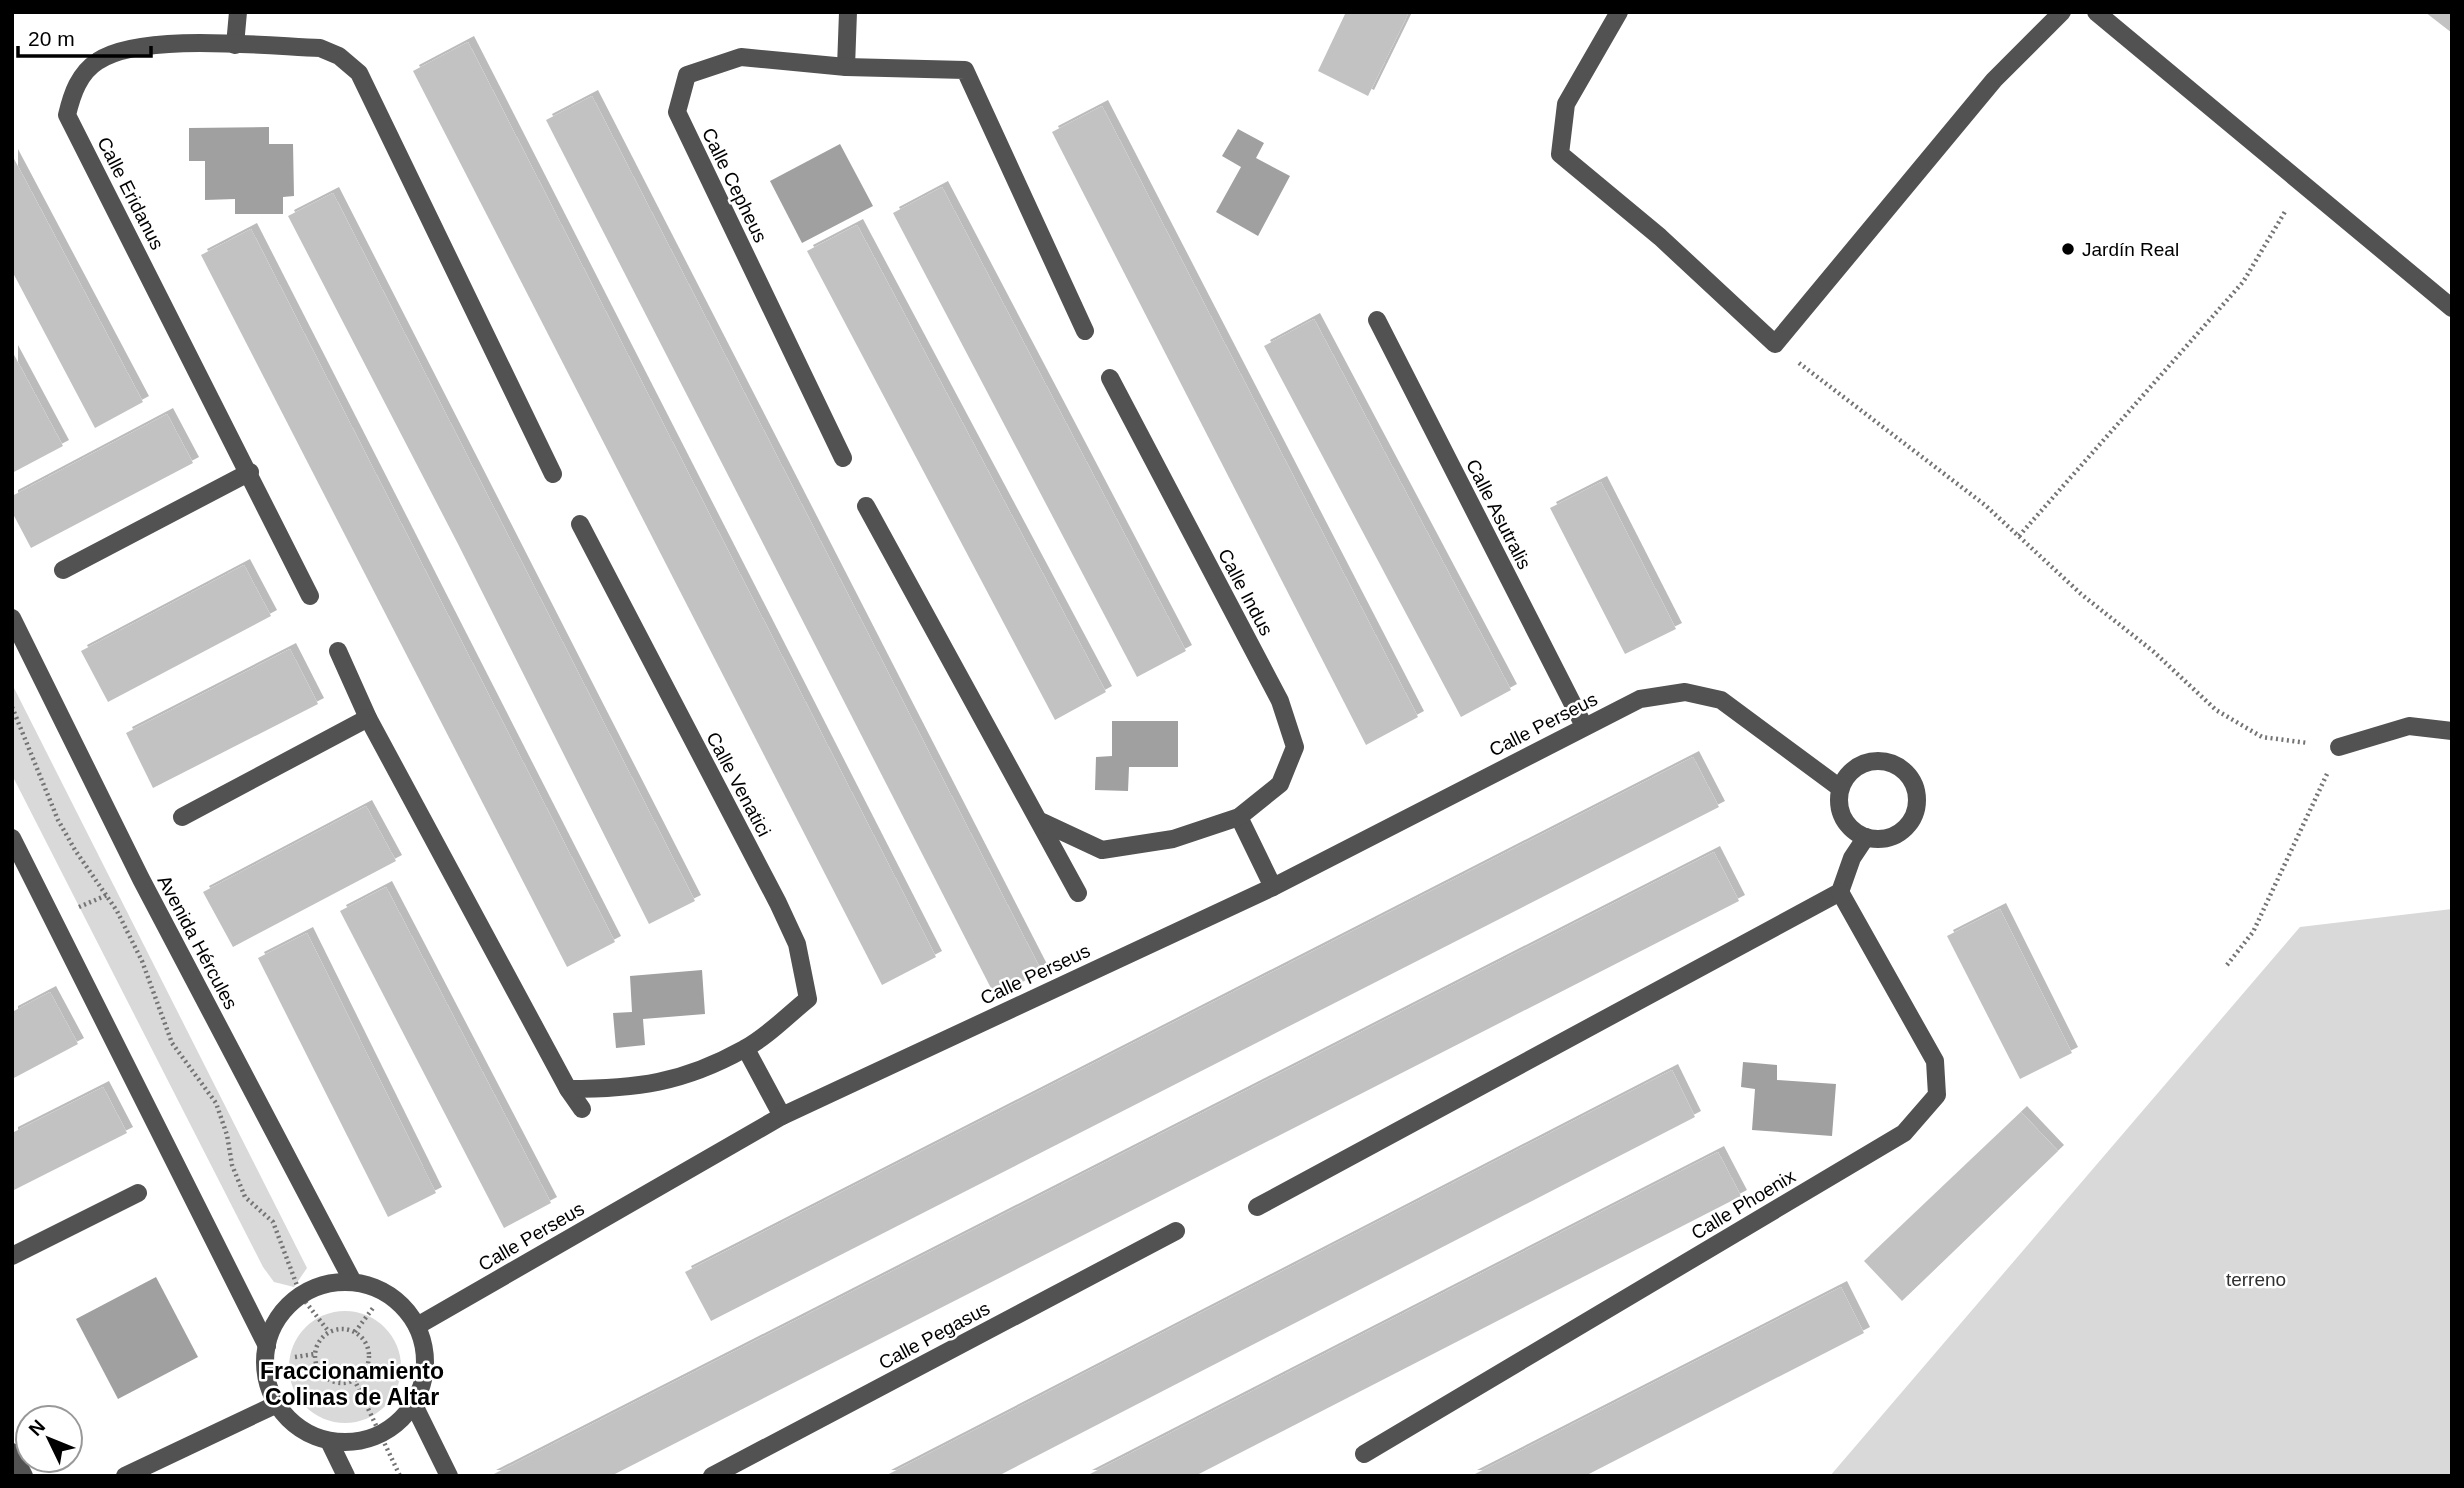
<svg xmlns="http://www.w3.org/2000/svg" width="2464" height="1488" viewBox="0 0 2464 1488" font-family="Arial,sans-serif">
	<style>
		.green { fill: #d9d9d9 }
		.water { fill: #a0a0a0 }
		.building { fill: #c2c2c2; filter: url(#shadow) }
		.lines { fill: none; stroke-linecap: round; stroke-linejoin: round }
		.path { stroke: #747474; stroke-width: 4.5; stroke-dasharray: 2 3.5; stroke-linecap: butt }
		.minor { stroke: #525252; stroke-width: 18 }
		.poi-dot { fill: #000; stroke: #fff; stroke-width: 2.5 }
		.labels { text-anchor: middle; stroke-width: 5; stroke-linejoin: round; paint-order: stroke }
		.street-label { font-size: 19px; fill: #000; stroke: #fff }
		.poi-label { font-size: 19px; fill: #000; stroke: #fff; text-anchor: start }
		.park-label { font-size: 19px; fill: #303030; stroke: #fff }
		.quarter-label { font-size: 23px; font-weight: bold; fill: #000; stroke: #fff }
	</style>
	<defs>
		<filter id="shadow"><feDropShadow dx="6" dy="-6" stdDeviation="0" flood-color="#0004"/></filter>
	</defs>
	<rect width="100%" height="100%" fill="#fff"/>
	<!-- green -->
	<g class="green">
		<polygon points="12,684 307,1268 294,1287 274,1282 263,1267 12,775"/>
		<polygon points="2452,909 2452,1476 1830,1476 2300,927"/>
		<circle cx="345" cy="1367" r="56"/>
	</g>
	<!-- water -->
	<g class="water">
		<polygon points="269,127 269,144 293,144 294,196 283,197 283,214 235,214 235,199 205,200 205,161 189,161 189,128"/>
		<polygon points="1238,129 1264,143 1256,158 1290,176 1258,236 1216,212 1241,167 1222,156"/>
		<polygon points="840,144 873,206 802,243 770,181"/>
		<polygon points="1112,721 1178,721 1178,767 1129,767 1128,791 1095,790 1096,757 1112,756"/>
		<polygon points="702,970 705,1014 643,1019 645,1045 616,1048 613,1013 632,1012 630,976"/>
		<polygon points="1743,1062 1777,1065 1777,1080 1836,1084 1832,1136 1752,1130 1755,1089 1741,1087"/>
		<polygon points="156,1277 198,1357 118,1399 76,1319"/>
	</g>
	<!-- building -->
	<g class="building">
		<polygon points="1346,12 1409,12 1368,96 1318,71"/>
		<polygon points="2425,12 2452,12 2452,33"/>
		<polygon points="468,42 936,957 882,985 413,71"/>
		<polygon points="592,96 1042,972 995,996 546,120"/>
		<polygon points="1102,106 1418,717 1366,745 1052,132"/>
		<polygon points="12,155 143,402 95,428 12,271"/>
		<polygon points="942,187 1186,651 1137,677 893,213"/>
		<polygon points="333,193 695,901 649,924 458,544 288,216"/>
		<polygon points="857,225 1106,692 1055,720 807,251"/>
		<polygon points="251,229 615,942 567,967 201,255"/>
		<polygon points="1314,319 1511,690 1461,717 1264,346"/>
		<polygon points="12,351 63,446 12,473"/>
		<polygon points="167,414 193,463 31,548 12,512 12,496"/>
		<polygon points="1601,482 1676,629 1625,654 1550,508"/>
		<polygon points="244,565 271,616 108,702 81,651"/>
		<polygon points="290,649 318,704 153,788 126,733"/>
		<polygon points="1693,757 1719,807 711,1321 685,1272"/>
		<polygon points="366,806 396,861 233,947 203,892"/>
		<polygon points="1714,852 1739,901 611,1476 490,1476"/>
		<polygon points="386,887 551,1203 504,1228 340,911"/>
		<polygon points="2000,909 2072,1053 2020,1079 1947,936"/>
		<polygon points="307,933 436,1193 388,1217 258,958"/>
		<polygon points="50,992 78,1044 12,1079 12,1012"/>
		<polygon points="1672,1070 1695,1117 998,1476 885,1476"/>
		<polygon points="103,1087 127,1133 12,1191 12,1133"/>
		<polygon points="2021,1112 2058,1151 1902,1301 1864,1261"/>
		<polygon points="1718,1152 1741,1196 1195,1476 1086,1476"/>
		<polygon points="1841,1287 1864,1333 1585,1476 1471,1476"/>
	</g>
	<g class="lines">
		<!-- path -->
		<g class="path">
			<polyline points="1799,363 1985,505 2081,594 2154,652 2216,710 2262,737 2308,743"/>
			<polyline points="2019,536 2243,282 2286,210"/>
			<polyline points="12,707 58,820 75,850 117,911 142,961 172,1043 216,1103 227,1135 232,1165 245,1197 273,1222 301,1296 329,1332"/>
			<polyline points="79,907 107,895"/>
			<polyline points="2227,965 2253,932 2327,774"/>
			<circle cx="342" cy="1356" r="27"/>
			<polyline points="355,1332 373,1308"/>
			<polyline points="295,1357 315,1354"/>
			<polyline points="354,1379 400,1476"/>
		</g>
		<!-- minor -->
		<g class="minor">
			<polyline points="1619,12 1566,104 1560,154 1660,237 1775,344 1994,80 2062,12"/>
			<polyline points="2096,12 2452,308"/>
			<polyline points="235,45 238,12"/>
			<polyline points="846,67 848,12"/>
			<polyline points="1377,320 1584,726"/>
			<polyline points="843,458 677,112 687,75 741,57 846,67 965,70 1085,331"/>
			<polyline points="866,506 1078,893"/>
			<polyline points="63,570 250,472"/>
			<path d="M 310,596 L 67,115 C 72,94 79,73 98,61 C 141,32 266,46 320,48 L 339,56 L 359,73 L 553,474"/>
			<polyline points="12,618 141,879 353,1282"/>
			<polyline points="338,651 368,718 568,1089 582,1109"/>
			<polyline points="2339,747 2409,726 2452,731"/>
			<circle cx="1878" cy="800" r="39"/>
			<polyline points="182,817 368,718"/>
			<polyline points="1239,817 1273,887"/>
			<polyline points="1042,822 1102,850 1173,839 1239,817 1280,784 1295,747 1280,701 1110,378"/>
			<polyline points="12,838 267,1346"/>
			<polyline points="746,1049 782,1116"/>
			<path d="M 568,1089 C 636,1089 683,1083 744,1049 C 767,1037 788,1015 808,999 L 797,944 L 778,903 L 580,524"/>
			<polyline points="1257,1207 1840,892 1852,858 1866,837"/>
			<polyline points="12,1256 138,1193"/>
			<circle cx="345" cy="1362" r="80"/>
			<polyline points="417,1326 782,1116 1273,887 1640,699 1685,692 1721,700 1840,788"/>
			<polyline points="413,1403 449,1476"/>
			<polyline points="329,1441 346,1476"/>
			<polyline points="12,1452 24,1476"/>
			<polyline points="1364,1454 1904,1133 1937,1095 1935,1061 1840,892"/>
			<polyline points="125,1476 277,1404"/>
			<polyline points="712,1476 1176,1231"/>
		</g>
	</g>
	<!-- markers -->
	<circle class="poi-dot" cx="2068" cy="249" r="7"/>
	<g class="labels">
		<!-- street labels -->
		<g class="street-label">
			<text transform="translate(735 185) rotate(64)" y="7">Calle Cepheus</text>
			<text transform="translate(131 193) rotate(63)" y="7">Calle Eridanus</text>
			<text transform="translate(1499 514) rotate(63)" y="7">Calle Asutralis</text>
			<text transform="translate(1246 592) rotate(62)" y="7">Calle Indus</text>
			<text transform="translate(1543 724) rotate(-27)" y="7">Calle Perseus</text>
			<text transform="translate(739 784) rotate(62)" y="7">Calle Venatici</text>
			<text transform="translate(198 942) rotate(62)" y="7">Avenida Hércules</text>
			<text transform="translate(1035 974) rotate(-25)" y="7">Calle Perseus</text>
			<text transform="translate(1743 1204) rotate(-31)" y="7">Calle Phoenix</text>
			<text transform="translate(531 1236) rotate(-30)" y="7">Calle Perseus</text>
			<text transform="translate(934 1335) rotate(-28)" y="7">Calle Pegasus</text>
		</g>
		<!-- poi labels -->
		<g class="poi-label">
			<text x="2082" y="256">Jardín Real</text>
		</g>
		<!-- park labels -->
		<g class="park-label">
			<text x="2256" y="1286">terreno</text>
		</g>
		<!-- quarter labels -->
		<g class="quarter-label">
			<text x="352" y="1379">Fraccionamiento<tspan x="352" dy="26">Colinas de Altar</tspan></text>
		</g>
	</g>
	<!-- border -->
	<rect width="2464" height="1488" fill="none" stroke="#000000" stroke-width="28"/>
	<!-- north arrow -->
	<g transform="translate(49 1439) rotate(313)"><circle r="33" fill="#ffffff" stroke="#999999" stroke-width="2"/>
	<path d="M0-5L12 26L0 18L-12 26Z" fill="#000000"/>
	<text y="-10" font-size="19" font-weight="bold" text-anchor="middle" fill="#000000">N</text>
	</g>
	<!-- scale -->
	<path d="M18 46v10h133v-10" fill="none" stroke="#000000" stroke-width="3.5"/>
	<text x="28" y="46" font-size="21" fill="#000000" stroke="#ffffff" stroke-width="5" paint-order="stroke">20 m</text>
</svg>
